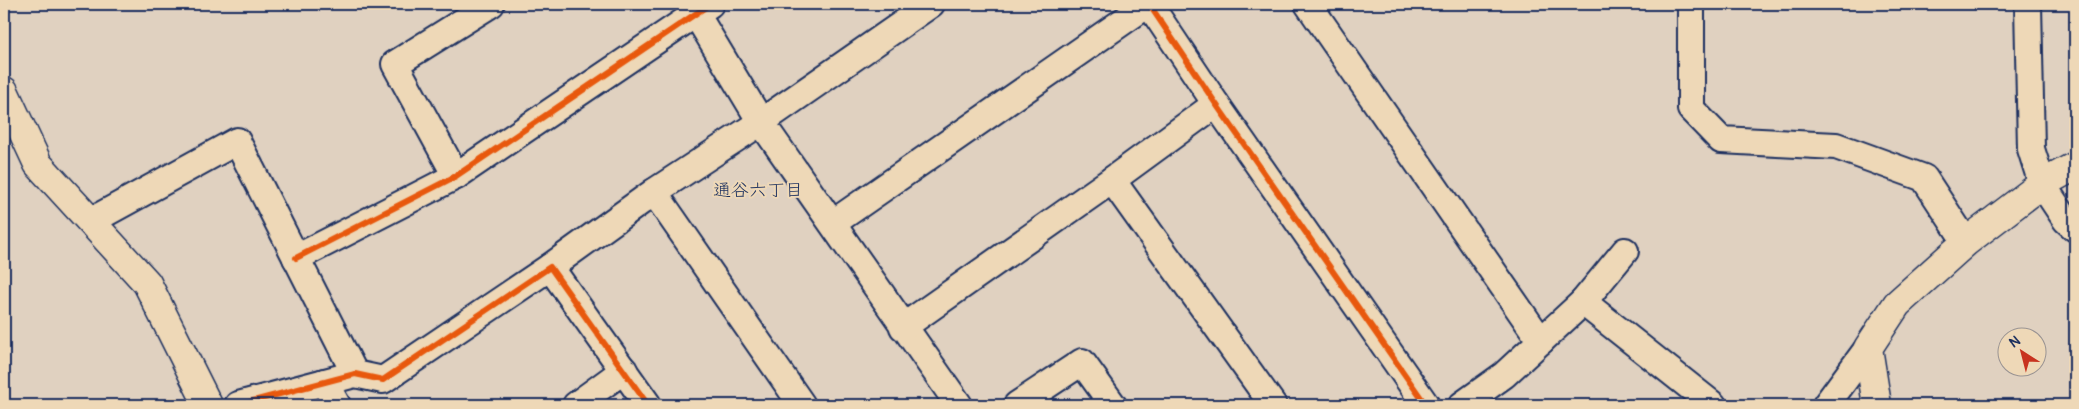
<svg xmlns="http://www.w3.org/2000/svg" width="2079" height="409" viewBox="0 0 2079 409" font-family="Pangolin,'Klee One',sans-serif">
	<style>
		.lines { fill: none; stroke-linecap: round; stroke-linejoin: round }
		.street-casing { stroke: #1b2f5e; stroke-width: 30 }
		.secondary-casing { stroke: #1b2f5e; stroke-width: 31 }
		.street { stroke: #eed8b7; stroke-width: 26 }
		.secondary { stroke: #eed8b7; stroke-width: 28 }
		.cycleway-casing { stroke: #eed8b7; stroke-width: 9 }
		.cycleway { stroke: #e8590c; stroke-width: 6 }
		.labels { text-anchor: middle; stroke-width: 4; stroke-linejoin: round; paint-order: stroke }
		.neighbourhood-label { font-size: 18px; fill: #1b2f5e; stroke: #eed8b7 }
	</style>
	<rect width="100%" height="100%" fill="#e0d1c0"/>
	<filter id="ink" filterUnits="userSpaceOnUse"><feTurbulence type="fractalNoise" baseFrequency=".02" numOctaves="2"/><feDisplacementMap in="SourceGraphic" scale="10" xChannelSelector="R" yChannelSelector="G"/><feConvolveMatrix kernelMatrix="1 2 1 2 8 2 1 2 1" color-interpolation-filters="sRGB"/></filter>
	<g filter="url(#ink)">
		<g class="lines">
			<defs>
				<g id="street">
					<polyline points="688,4 696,14 761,122 959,405"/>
					<polyline points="1149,4 1216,104 1426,405"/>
					<polyline points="1308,4 1541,341"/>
					<polyline points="1691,4 1691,109 1721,140 1836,146 1924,178 1966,242"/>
					<polyline points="2028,4 2031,149 2042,184 2066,220 2075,228"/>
					<polyline points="456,176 395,64 491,4"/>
					<polyline points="1112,180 1273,405"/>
					<polyline points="654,192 802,405"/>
					<polyline points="91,221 237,141 355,374"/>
					<polyline points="833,223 1148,4"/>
					<polyline points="296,258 456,176 710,4"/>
					<polyline points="550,267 654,192 761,122 931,4"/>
					<polyline points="1583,302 1713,405"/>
					<polyline points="903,327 1112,180 1216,104"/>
					<polyline points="324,382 337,405"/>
					<polyline points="238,405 355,374 383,380 550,267 648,405"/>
					<polyline points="576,405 624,370"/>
					<polyline points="1017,405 1082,362 1113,405"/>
					<polyline points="1462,405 1504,375 1583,302 1625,251"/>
					<polyline points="1826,405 1868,348"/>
				</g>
				<g id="secondary">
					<polyline points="4,91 38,164 147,283 208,405"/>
					<polyline points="1877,405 1868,348 1897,304 1966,242 2042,184 2075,166"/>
				</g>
			</defs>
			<!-- street casing -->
			<use href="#street" class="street-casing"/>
			<!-- secondary casing -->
			<use href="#secondary" class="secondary-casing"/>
			<!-- street -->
			<use href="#street" class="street"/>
			<!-- secondary -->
			<use href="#secondary" class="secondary"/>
			<defs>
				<g id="cycleway">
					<polyline points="1149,4 1216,104 1426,405"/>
					<polyline points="296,258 456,176 710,4"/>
					<polyline points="238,405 355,374 383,380 550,267 648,405"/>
				</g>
			</defs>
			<!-- cycleway casing -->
			<use href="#cycleway" class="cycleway-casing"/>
			<!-- cycleway -->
			<use href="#cycleway" class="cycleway"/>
		</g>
	</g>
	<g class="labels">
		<!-- neighbourhood labels -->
		<g class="neighbourhood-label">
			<text x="758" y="196">通谷六丁目</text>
		</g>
	</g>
	<!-- margin -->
	<rect width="2079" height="409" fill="none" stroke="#eed8b7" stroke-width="20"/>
	<rect x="10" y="10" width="2059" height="389" fill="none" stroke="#1b2f5e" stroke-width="2" filter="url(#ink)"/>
	<!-- north arrow -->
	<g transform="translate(2022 352) rotate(324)"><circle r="24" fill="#eed8b7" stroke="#9a9493"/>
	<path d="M0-4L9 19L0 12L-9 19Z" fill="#c8321e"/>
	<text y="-8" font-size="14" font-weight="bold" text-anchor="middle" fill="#1b2f5e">N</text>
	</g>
</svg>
